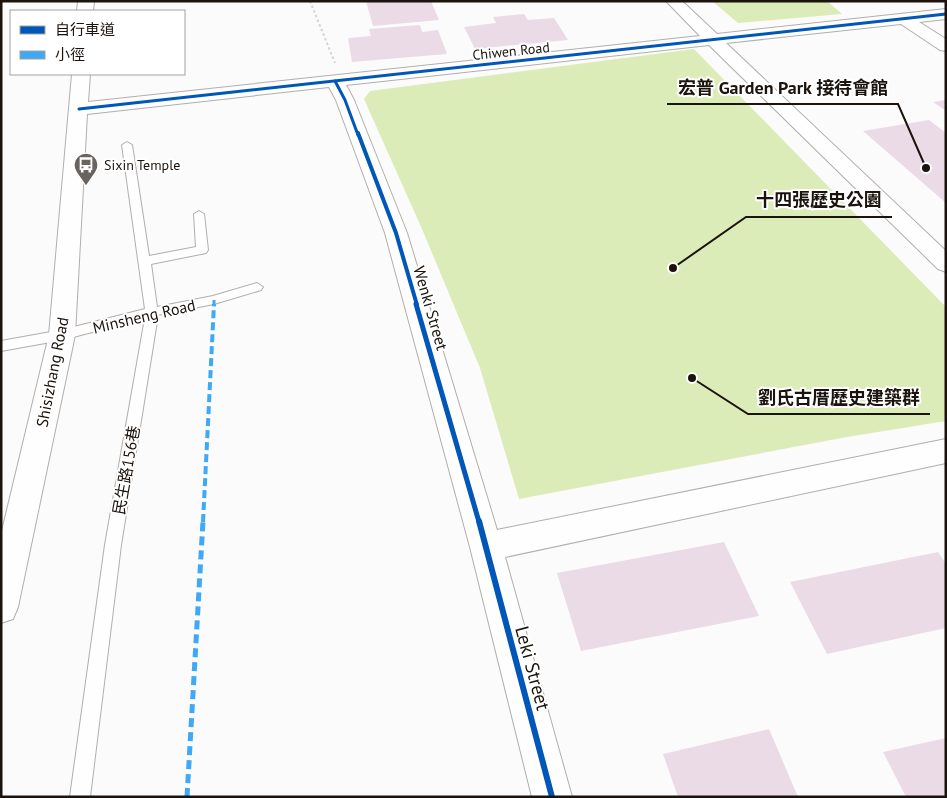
<svg xmlns="http://www.w3.org/2000/svg" width="947" height="798" viewBox="0 0 947 798" font-family="'PT Sans','Noto Sans TC',sans-serif">
	<style>
		.green { fill: #dcecb8 }
		.building { fill: #ebdbe7 }
		.lines { fill: none; stroke-linecap: round; stroke-linejoin: round }
		.service-casing { stroke: #b2aeab; stroke-width: 2 }
		.minor-casing { stroke: #b2aeab; stroke-width: 2 }
		.path { stroke: #d4d4d3; stroke-width: 2; stroke-dasharray: 2.5 2.5; stroke-linecap: butt }
		.service { fill: #fefefe; fill-rule: evenodd }
		.minor { fill: #fefefe; fill-rule: evenodd }
		.quiet-far2 { stroke: #3fa9f5; stroke-width: 3; stroke-dasharray: 6 3; stroke-linecap: butt }
		.quiet-far1 { stroke: #3fa9f5; stroke-width: 4; stroke-dasharray: 8 4; stroke-linecap: butt }
		.quiet { stroke: #3fa9f5; stroke-width: 5; stroke-dasharray: 9 5; stroke-linecap: butt }
		.cycleway-far3-casing { stroke: #fff; stroke-width: 5 }
		.cycleway-far2-casing { stroke: #fff; stroke-width: 6 }
		.cycleway-far1-casing { stroke: #fff; stroke-width: 8 }
		.cycleway-casing { stroke: #fff; stroke-width: 9 }
		.cycleway-far3 { stroke: #0057b8; stroke-width: 3 }
		.cycleway-far2 { stroke: #0057b8; stroke-width: 4 }
		.cycleway-far1 { stroke: #0057b8; stroke-width: 5 }
		.cycleway { stroke: #0057b8; stroke-width: 6 }
		.labels { text-anchor: middle; stroke-width: 4; stroke-linejoin: round; paint-order: stroke }
		.far-street-label { font-size: 14px; fill: #1b130d; stroke: #fff }
		.far-poi-label { font-size: 14px; fill: #1b130d; stroke: #fff; text-anchor: start }
		.street-label { font-size: 16px; fill: #1b130d; stroke: #fff }
		.near-street-label { font-size: 19px; fill: #1b130d; stroke: #fff }
		.leader { fill: none; stroke: #1b130d; stroke-width: 2 }
		.callout-dot { fill: #1b130d; stroke: #fff; stroke-width: 2 }
		.callout-label { font-size: 18px; text-anchor: middle; font-weight: bold; fill: #1b130d; stroke: #fff; stroke-width: 4; stroke-linejoin: round; paint-order: stroke }
	</style>
	<rect width="100%" height="100%" fill="#fbfbfb"/>
	<!-- green -->
	<g class="green">
		<polygon points="712,1 827,1 842,14 738,23"/>
		<polygon points="694,49 946,307 946,421 847,437 519,499 480,368 422,229 364,99 370,91"/>
	</g>
	<!-- building -->
	<g class="building">
		<polygon points="366,1 431,1 439,20 373,26"/>
		<polygon points="524,14 528,20 554,18 568,40 475,49 464,27 496,23 493,17"/>
		<polygon points="420,25 422,32 438,30 447,54 352,62 348,38 371,36 369,29"/>
		<polygon points="946,100 946,111 933,102"/>
		<polygon points="929,120 946,133 946,203 863,131"/>
		<polygon points="724,542 759,616 581,651 557,573"/>
		<polygon points="938,552 946,564 946,628 827,654 790,582"/>
		<polygon points="769,729 798,797 678,797 663,754"/>
		<polygon points="946,738 946,797 906,797 883,752"/>
	</g>
	<g class="lines">
		<defs>
			<polygon id="service" points="127,142 132,145 149,256 196,247 194,214 199,211 204,214 208,250 206,253 151,264 157,307 213,296 257,283 263,287 261,290 214,304 158,315 121,545 90,797 70,797 105,545 145,318 62,340 1,351 1,341 62,330 145,309 122,145"/>
			<g id="minor">
				<polygon points="78,1 94,1 93,11 77,11"/>
				<polygon points="666,1 682,1 717,34 946,9 946,19 919,22 946,39 946,51 940,50 901,24 726,43 946,251 946,272 938,269 709,45 346,85 354,100 407,233 497,530 946,439 946,463 505,557 572,797 532,797 470,547 385,233 336,100 329,87 87,114 75,335 18,607 13,619 1,623 1,535 49,335 72,74 90,74 88,102 700,36"/>
			</g>
		</defs>
		<!-- service casing -->
		<use href="#service" class="service-casing"/>
		<!-- minor casing -->
		<use href="#minor" class="minor-casing"/>
		<!-- path -->
		<polyline class="path" points="310,1 335,63"/>
		<!-- service -->
		<use href="#service" class="service"/>
		<!-- minor -->
		<use href="#minor" class="minor"/>
		<!-- quiet-far2 -->
		<polyline class="quiet-far2" points="214,305 214,300"/>
		<!-- quiet-far1 -->
		<polyline class="quiet-far1" points="203,522 214,304"/>
		<!-- quiet -->
		<polyline class="quiet" points="187,797 203,521"/>
		<defs>
			<g id="cycleway-far3">
				<polyline points="335,81 345,100 358,135"/>
				<polyline points="79,109 946,14"/>
			</g>
			<polyline id="cycleway-far2" points="358,133 396,233 417,305"/>
			<polyline id="cycleway-far1" points="416,304 479,522"/>
			<polyline id="cycleway" points="479,521 552,797"/>
		</defs>
		<!-- cycleway-far3 casing -->
		<use href="#cycleway-far3" class="cycleway-far3-casing"/>
		<!-- cycleway-far2 casing -->
		<use href="#cycleway-far2" class="cycleway-far2-casing"/>
		<!-- cycleway-far1 casing -->
		<use href="#cycleway-far1" class="cycleway-far1-casing"/>
		<!-- cycleway casing -->
		<use href="#cycleway" class="cycleway-casing"/>
		<!-- cycleway-far3 -->
		<use href="#cycleway-far3" class="cycleway-far3"/>
		<!-- cycleway-far2 -->
		<use href="#cycleway-far2" class="cycleway-far2"/>
		<!-- cycleway-far1 -->
		<use href="#cycleway-far1" class="cycleway-far1"/>
		<!-- cycleway -->
		<use href="#cycleway" class="cycleway"/>
	</g>
	<!-- icons -->
	<defs>
		<symbol id="bus-pin" viewBox="-11 -11 22 30"><path d="M0 17L-7.5 6A9.5 9.5 0 1 1 7.5 6Z" fill="#696460" stroke="#fff"/><path d="M-5-6H5V4H4V6H2V4H-2V6H-4V4H-5ZM-3.5-4V0h7V-4ZM-3.5 1.2v1.5H-2V1.2ZM2 1.2v1.5H3.5V1.2Z" fill="#fff"/></symbol>
	</defs>
	<g fill-rule="evenodd">
		<use href="#bus-pin" x="72" y="151" width="28" height="38"/>
	</g>
	<g class="labels">
		<!-- far-street labels -->
		<g class="far-street-label">
			<text transform="translate(511 51) rotate(-6)" y="5">Chiwen Road</text>
		</g>
		<!-- far-poi labels -->
		<g class="far-poi-label">
			<text x="104" y="170">Sixin Temple</text>
		</g>
		<!-- street labels -->
		<g class="street-label">
			<text transform="translate(431 308) rotate(74)" y="6">Wenki Street</text>
			<text transform="translate(144 316) rotate(-13)" y="6">Minsheng Road</text>
			<text transform="translate(52 372) rotate(-79)" y="6">Shisizhang Road</text>
			<text transform="translate(126 470) rotate(-80)" y="6">民生路156巷</text>
		</g>
		<!-- near-street labels -->
		<g class="near-street-label">
			<text transform="translate(533 668) rotate(75)" y="7">Leki Street</text>
		</g>
	</g>
	<!-- callouts -->
	<path class="leader" d="M926 168L898 104H667M673 268L746 217H892M692 378L748 414H930"/>
	<g class="callout-dot">
		<circle cx="926" cy="168" r="5"/>
		<circle cx="673" cy="268" r="5"/>
		<circle cx="692" cy="378" r="5"/>
	</g>
	<g class="callout-label">
		<text x="783" y="94">宏普 Garden Park 接待會館</text>
		<text x="819" y="206">十四張歷史公園</text>
		<text x="839" y="404">劉氏古厝歷史建築群</text>
	</g>
	<!-- border -->
	<rect width="947" height="798" fill="none" stroke="#1b130d" stroke-width="5"/>
	<!-- legend -->
	<rect x="10" y="10" width="175" height="65" fill="#ffffff" stroke="#a4a19e"/>
	<rect x="20" y="26" width="25" height="8" fill="#0057b8" stroke="#a4a19e"/>
	<text x="55" y="35" font-size="15" fill="#1b130d">自行車道</text>
	<rect x="20" y="51" width="25" height="8" fill="#3fa9f5" stroke="#a4a19e"/>
	<text x="55" y="60" font-size="15" fill="#1b130d">小徑</text>
</svg>
